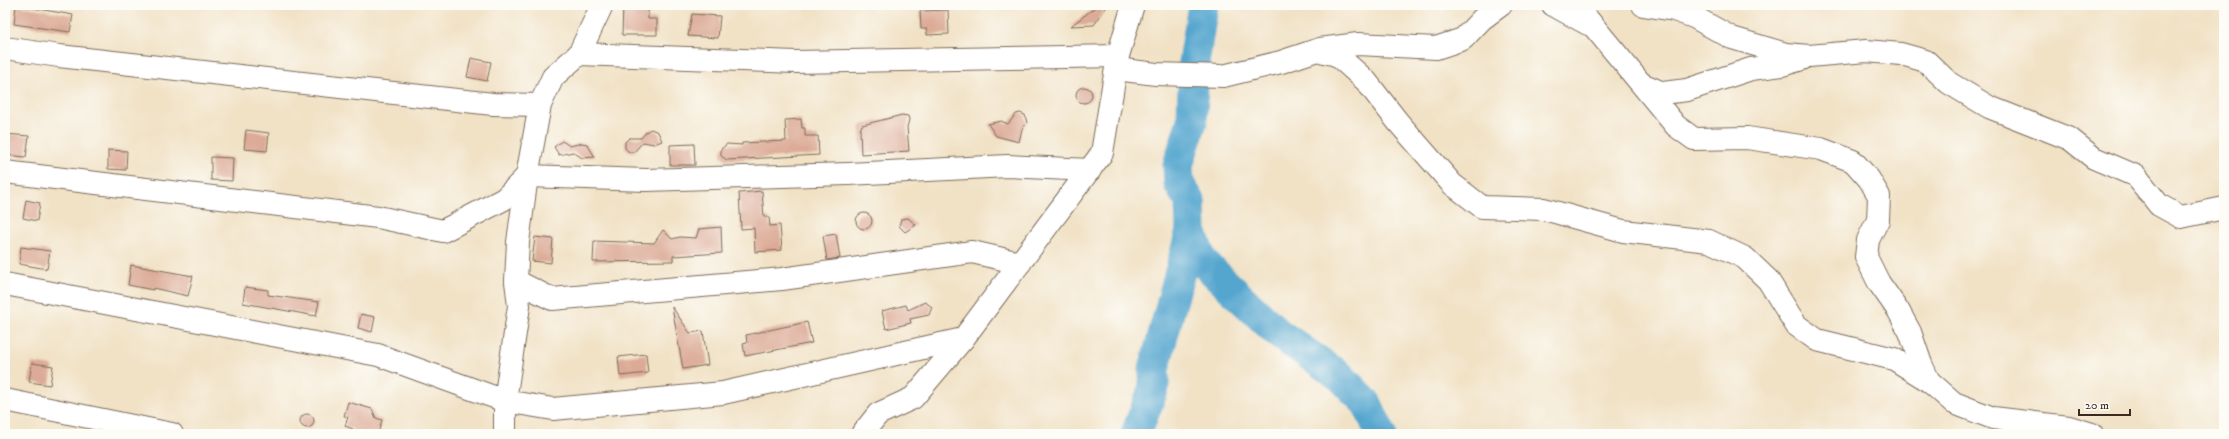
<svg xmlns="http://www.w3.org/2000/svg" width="2229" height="439" viewBox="0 0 2229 439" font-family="'IM FELL DW Pica',serif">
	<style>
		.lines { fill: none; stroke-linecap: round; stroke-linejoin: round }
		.river { stroke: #55a6cf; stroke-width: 31 }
		.building { fill: #dcaa96 }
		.minor-casing { stroke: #7b6a59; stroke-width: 24 }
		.minor { stroke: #fff; stroke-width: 22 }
	</style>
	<rect width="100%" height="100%" fill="#fdfcf7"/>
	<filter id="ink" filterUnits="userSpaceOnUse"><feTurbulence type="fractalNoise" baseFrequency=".025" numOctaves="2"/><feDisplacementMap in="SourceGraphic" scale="8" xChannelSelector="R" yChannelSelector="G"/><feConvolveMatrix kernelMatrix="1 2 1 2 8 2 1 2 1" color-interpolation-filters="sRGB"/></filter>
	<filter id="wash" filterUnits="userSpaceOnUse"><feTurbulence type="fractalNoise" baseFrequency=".012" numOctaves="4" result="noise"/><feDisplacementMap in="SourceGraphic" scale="16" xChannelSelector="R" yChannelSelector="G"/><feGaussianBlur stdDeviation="0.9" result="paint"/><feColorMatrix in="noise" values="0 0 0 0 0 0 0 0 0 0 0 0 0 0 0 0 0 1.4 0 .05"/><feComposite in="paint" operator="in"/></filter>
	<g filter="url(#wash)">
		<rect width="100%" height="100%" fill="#f1e2c6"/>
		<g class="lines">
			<!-- river -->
			<g class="river">
				<polyline points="1193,69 1203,5"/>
				<polyline points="1193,80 1192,121 1178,165 1179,184 1190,201 1191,231 1202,261 1278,333 1341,377 1367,404 1381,434"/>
				<polyline points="1136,434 1154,387 1154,369 1191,231"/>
			</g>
		</g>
		<g id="blocks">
			<!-- building -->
			<g class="building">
				<polygon points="16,5 73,15 70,32 14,24"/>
				<polygon points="623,5 648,5 648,19 657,19 657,35 622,35"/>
				<polygon points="1098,5 1108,5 1094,25 1071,26"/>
				<polygon points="948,10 949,34 927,35 927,29 921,29 920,11"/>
				<polygon points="692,14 720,16 718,38 688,36"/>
				<polygon points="471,58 491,62 487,81 467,77"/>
				<circle cx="1084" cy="95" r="8"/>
				<polygon points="1020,113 1025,115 1027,123 1022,129 1019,142 996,136 988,124 1001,121 1008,124 1016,114"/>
				<polygon points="902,115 908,116 909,120 907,127 909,151 861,154 860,130 862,125"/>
				<polygon points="801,119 802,128 805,128 805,136 818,136 819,155 727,160 721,156 721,149 727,144 742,145 742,143 786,141 785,120"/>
				<polygon points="651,129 658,132 662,141 654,144 643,142 634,152 629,152 625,148 625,142 629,138 641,138 647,131"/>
				<polygon points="246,130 269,133 267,151 244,149"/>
				<polygon points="5,134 29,136 26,157 5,155"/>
				<polygon points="562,141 570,146 582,143 587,144 595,157 582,158 573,152 559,155 554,147"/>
				<polygon points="694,144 695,165 670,165 670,145"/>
				<polygon points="108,150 127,151 126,170 108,169"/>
				<polygon points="211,157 233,158 232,181 211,180"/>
				<polygon points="762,191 764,217 769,217 770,226 780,225 782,250 755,252 754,228 741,229 739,193"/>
				<polygon points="26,200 40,203 37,221 23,218"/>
				<circle cx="864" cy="221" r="8"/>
				<polygon points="908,218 916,225 905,232 899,226 901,219"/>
				<polygon points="721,227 722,253 673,256 673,261 593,262 594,241 654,243 663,230 672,239 680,237 696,238 699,229"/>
				<polygon points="836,234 840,258 827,260 823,236"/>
				<polygon points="535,237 553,239 551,263 532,261"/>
				<polygon points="21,247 50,251 47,269 19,264"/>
				<polygon points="131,265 193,276 188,296 153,288 153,290 128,285"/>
				<polygon points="245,287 268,290 268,295 319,302 316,316 243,303"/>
				<polygon points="925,302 932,307 929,315 910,319 911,323 886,329 882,311 906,305 908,310"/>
				<polygon points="672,307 690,333 703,331 708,365 683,369"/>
				<polygon points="361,314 375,317 372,332 358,328"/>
				<polygon points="807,322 812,343 745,356 743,344 747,343 746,335"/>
				<polygon points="646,354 648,373 620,376 618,357"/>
				<polygon points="32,363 53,366 50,385 29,382"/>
				<polygon points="348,402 372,409 376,418 382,420 378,434 352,434 353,429 345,426 348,417 344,416"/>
				<circle cx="307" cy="421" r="7"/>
			</g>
		</g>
	</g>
	<g filter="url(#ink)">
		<use href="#blocks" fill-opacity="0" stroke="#7b6a59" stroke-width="1"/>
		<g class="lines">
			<defs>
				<g id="minor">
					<polyline points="1553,5 1588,24"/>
					<polyline points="1576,5 1676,126 1694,139 1747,138 1821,149 1853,161 1869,179 1879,196 1878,220 1868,240 1866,257 1879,283 1898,310 1910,332 1921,364 1929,381"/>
					<polyline points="1643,5 1674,10 1694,17 1732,38 1786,54 1809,56 1866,51 1901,54 1926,61 1949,83 1989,107 2070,139 2094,158 2136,176 2159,205 2181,217 2224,208"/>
					<polyline points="5,48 59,56 493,104 540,105"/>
					<polyline points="1320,49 1358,44 1436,48 1463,39 1482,19 1501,5"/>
					<polyline points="579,54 795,62 1118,56"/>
					<polyline points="1116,69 1156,74 1223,76 1281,62 1317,50 1337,55 1366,81 1398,122 1452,184 1482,207 1544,209 1623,231 1709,241 1745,258 1768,280 1796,325 1817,340 1894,359 1929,381 1954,403 1993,418 2069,427 2092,434"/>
					<polyline points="1642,84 1663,93 1687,90 1751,69 1782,65 1802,59"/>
					<polyline points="5,172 378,217 443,231 504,199 527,176 646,180 848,174 1008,166 1090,170"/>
					<polyline points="516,281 552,299 782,279 972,252 1020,263"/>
					<polyline points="5,284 378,355 505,401 553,409 723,393 963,339"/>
					<polyline points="5,400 172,434"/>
					<polyline points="505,434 505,401 519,306 516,281 518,242 527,176 540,105 553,77 579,54 602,5"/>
					<polyline points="862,434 878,414 913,398 963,339 1102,153 1118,56 1133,5"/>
				</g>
			</defs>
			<!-- minor casing -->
			<use href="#minor" class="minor-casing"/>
			<!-- minor -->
			<use href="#minor" class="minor"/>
		</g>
	</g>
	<!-- margin -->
	<rect width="2229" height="439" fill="none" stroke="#fdfcf7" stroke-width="20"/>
	<!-- scale -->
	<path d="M2079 409v6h51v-6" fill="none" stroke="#3b2a1e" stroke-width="2"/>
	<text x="2085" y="409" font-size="12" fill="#3b2a1e" stroke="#fdfcf7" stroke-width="3" paint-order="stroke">20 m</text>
</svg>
